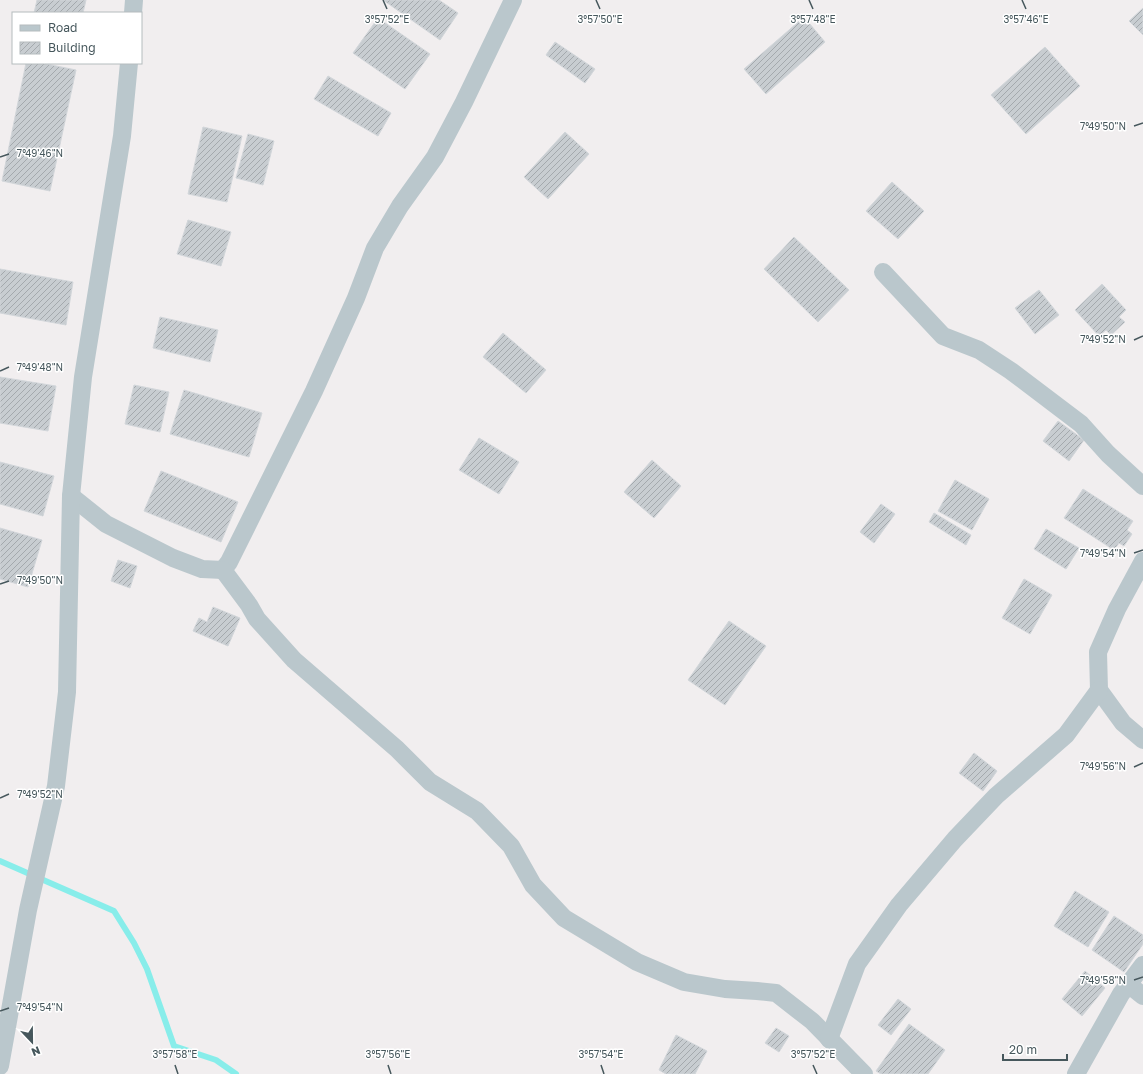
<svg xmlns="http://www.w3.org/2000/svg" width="1143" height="1074" viewBox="0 0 1143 1074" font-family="'Golos Text',sans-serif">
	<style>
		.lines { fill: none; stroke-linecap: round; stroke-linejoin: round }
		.stream { stroke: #88edea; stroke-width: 6 }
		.building { fill: url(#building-hatch); stroke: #d2d6da }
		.street { stroke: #bac7cc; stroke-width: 18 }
		.ticks { fill: none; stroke: #46575c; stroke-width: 1.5 }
		.ticks-label { font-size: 10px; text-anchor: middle; fill: #46575c; stroke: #fff; stroke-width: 3; stroke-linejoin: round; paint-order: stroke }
	</style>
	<defs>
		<pattern id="building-hatch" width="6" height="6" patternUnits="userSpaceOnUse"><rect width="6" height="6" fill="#c8cdd1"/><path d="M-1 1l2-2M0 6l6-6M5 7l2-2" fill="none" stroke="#a4a9ad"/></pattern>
	</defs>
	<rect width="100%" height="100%" fill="#f1eeef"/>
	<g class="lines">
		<!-- stream -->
		<polyline class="stream" points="0,861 114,911 134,943 147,969 174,1046 216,1060 236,1074"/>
	</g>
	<!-- building -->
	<g class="building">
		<polygon points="37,0 86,0 83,13 34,13"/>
		<polygon points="383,0 439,0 458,13 440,40"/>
		<polygon points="1143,8 1143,35 1129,21"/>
		<polygon points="804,17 825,42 766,94 744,69"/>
		<polygon points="378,18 430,54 405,89 353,53"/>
		<polygon points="555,42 595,69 585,83 546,55"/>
		<polygon points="1045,47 1080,86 1026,134 991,95"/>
		<polygon points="26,63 42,63 76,70 50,191 2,181"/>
		<polygon points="328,76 391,113 378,136 314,99"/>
		<polygon points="203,127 242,136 227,202 188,194"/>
		<polygon points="565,132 589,154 548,199 524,177"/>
		<polygon points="248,134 274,141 263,185 236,178"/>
		<polygon points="892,182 924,211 898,239 866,211"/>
		<polygon points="188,220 231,232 221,266 177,254"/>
		<polygon points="794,237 849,290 818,322 764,269"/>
		<polygon points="0,269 73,282 66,325 0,313"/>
		<polygon points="1102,284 1126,310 1119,317 1125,322 1111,335 1106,330 1099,336 1075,310"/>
		<polygon points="1039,290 1059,315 1035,334 1015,308"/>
		<polygon points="160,317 218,330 210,362 153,348"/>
		<polygon points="503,333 546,370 526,393 483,357"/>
		<polygon points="0,377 56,386 48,431 0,423"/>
		<polygon points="134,385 169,392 160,432 125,424"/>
		<polygon points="184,390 262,413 249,457 170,434"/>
		<polygon points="1058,421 1084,440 1069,461 1043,441"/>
		<polygon points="479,438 519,462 499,494 459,470"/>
		<polygon points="652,460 681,486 654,518 624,492"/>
		<polygon points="0,462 54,476 43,516 0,504"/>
		<polygon points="161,471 238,502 221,542 144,511"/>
		<polygon points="955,480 989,499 972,530 938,511"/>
		<polygon points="1083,489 1133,521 1127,530 1132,534 1124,546 1119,543 1114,550 1064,518"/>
		<polygon points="881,504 895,514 874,543 860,532"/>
		<polygon points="934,513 971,535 966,545 929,522"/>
		<polygon points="0,528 42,540 28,587 0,579"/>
		<polygon points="1046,529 1079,548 1066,569 1034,549"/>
		<polygon points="118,560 137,566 130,588 111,581"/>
		<polygon points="1024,579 1052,595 1030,634 1002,618"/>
		<polygon points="213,607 240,618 228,646 193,631 199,618 207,622"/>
		<polygon points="729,621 766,646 725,705 688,680"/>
		<polygon points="974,753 997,771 983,791 959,773"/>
		<polygon points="1075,891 1109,912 1088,947 1054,926"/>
		<polygon points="1114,916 1143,935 1143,944 1124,972 1092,950"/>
		<polygon points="1085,971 1105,988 1082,1016 1062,999"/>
		<polygon points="898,999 911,1009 891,1035 878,1025"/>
		<polygon points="909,1024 945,1050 928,1074 881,1074 876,1071"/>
		<polygon points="776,1028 789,1036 779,1052 765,1043"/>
		<polygon points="676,1035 707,1051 695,1074 666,1074 659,1070"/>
	</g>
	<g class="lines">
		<!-- street -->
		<g class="street">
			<polyline points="133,13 134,0"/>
			<polyline points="883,272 943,336 979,350 1011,371 1081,424 1108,454 1143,486"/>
			<polyline points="71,496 106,524 173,558 202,569 223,570 229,562 314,391 356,298 375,248 400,206 435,157 464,102 513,0"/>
			<polyline points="1143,561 1117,609 1098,652 1099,690 1123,723 1143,740"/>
			<polyline points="223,570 249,605 257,619 294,660 397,749 430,782 477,811 511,846 533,885 564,918 637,962 684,982 725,989 757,991 776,993 812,1021 864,1074"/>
			<polyline points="1128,984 1143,996"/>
			<polyline points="829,1039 857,964 899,905 955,839 996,796 1066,735 1099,690"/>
			<polyline points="0,1066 28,910 56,786 67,692 71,496 83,377 122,136 129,63"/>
			<polyline points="1076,1074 1121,994 1143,965"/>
		</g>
	</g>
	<!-- ticks -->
	<path class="ticks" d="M 383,0 L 387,9M 596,0 L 600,9M 809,0 L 813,9M 1022,0 L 1026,9M 1134,126 L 1143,123M 0,157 L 9,154M 1134,340 L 1143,336M 0,371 L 9,367M 1134,553 L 1143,550M 0,584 L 9,581M 1134,767 L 1143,763M 0,798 L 9,794M 1134,980 L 1143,977M 0,1011 L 9,1008M 175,1065 L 178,1074M 388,1065 L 391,1074M 601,1065 L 604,1074M 813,1065 L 817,1074"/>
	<g class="ticks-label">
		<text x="387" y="23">3°57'52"E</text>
		<text x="600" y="23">3°57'50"E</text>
		<text x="813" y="23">3°57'48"E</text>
		<text x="1026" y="23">3°57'46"E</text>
		<text x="1103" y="130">7°49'50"N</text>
		<text x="40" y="157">7°49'46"N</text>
		<text x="1103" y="343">7°49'52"N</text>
		<text x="40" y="371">7°49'48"N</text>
		<text x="1103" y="557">7°49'54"N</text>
		<text x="40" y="584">7°49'50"N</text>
		<text x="1103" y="770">7°49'56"N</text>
		<text x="40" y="798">7°49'52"N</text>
		<text x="1103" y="984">7°49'58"N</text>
		<text x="40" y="1011">7°49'54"N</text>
		<text x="175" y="1058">3°57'58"E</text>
		<text x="388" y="1058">3°57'56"E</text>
		<text x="601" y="1058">3°57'54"E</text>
		<text x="813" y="1058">3°57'52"E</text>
	</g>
	<!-- legend -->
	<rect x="12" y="12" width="130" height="52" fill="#ffffff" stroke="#b5bcbe"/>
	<rect x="20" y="25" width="20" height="6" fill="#bac7cc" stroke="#b5bcbe"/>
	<text x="48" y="32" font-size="12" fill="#46575c">Road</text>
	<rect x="20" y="42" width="20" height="12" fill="url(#building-hatch)" stroke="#b5bcbe"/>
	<text x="48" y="52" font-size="12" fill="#46575c">Building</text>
	<!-- north arrow -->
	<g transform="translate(32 1042) rotate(158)" stroke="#ffffff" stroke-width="3" paint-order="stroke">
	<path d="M0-3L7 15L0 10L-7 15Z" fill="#46575c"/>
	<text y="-6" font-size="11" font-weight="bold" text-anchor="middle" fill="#46575c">N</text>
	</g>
	<!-- scale -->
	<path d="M1003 1054v6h64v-6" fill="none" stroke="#46575c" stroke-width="2"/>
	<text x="1009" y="1054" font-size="12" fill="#46575c" stroke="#ffffff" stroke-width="3" paint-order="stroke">20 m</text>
</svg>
